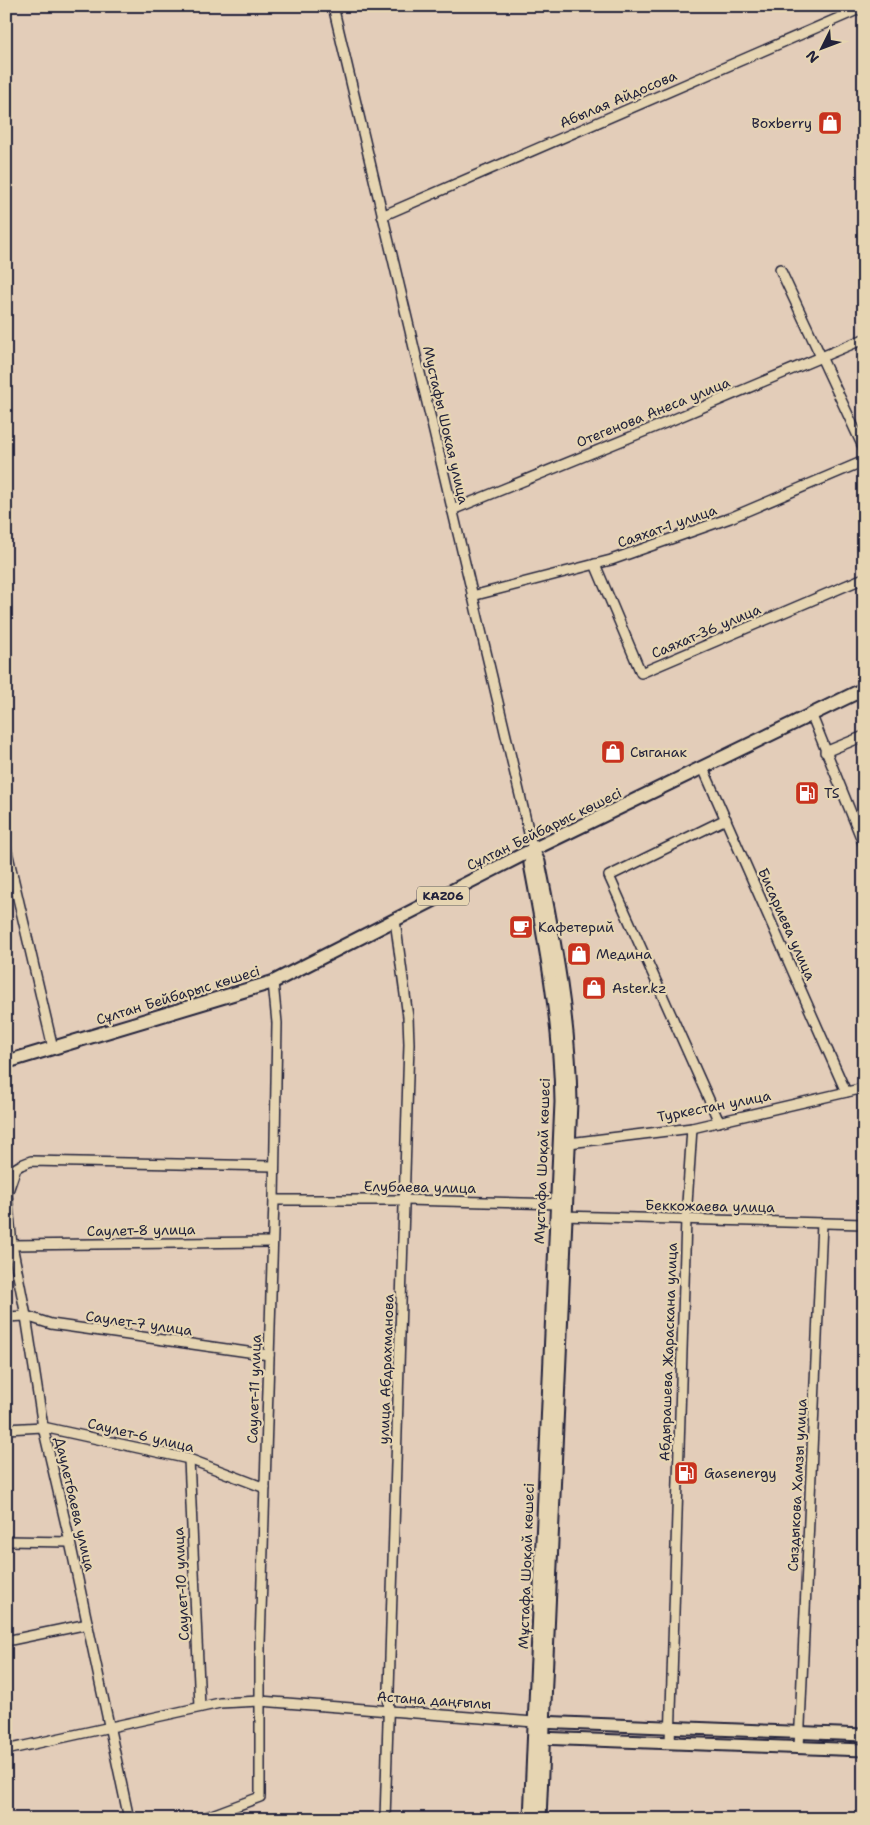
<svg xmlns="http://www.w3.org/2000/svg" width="870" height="1825" viewBox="0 0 870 1825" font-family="'Shantell Sans',sans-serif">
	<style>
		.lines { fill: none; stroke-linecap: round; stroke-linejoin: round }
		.street-casing { stroke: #22223b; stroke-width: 12 }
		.secondary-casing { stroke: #22223b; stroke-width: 15 }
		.primary-casing { stroke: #22223b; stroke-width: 16 }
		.street { stroke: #e6d5b2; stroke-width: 9 }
		.secondary { stroke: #e6d5b2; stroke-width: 11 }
		.primary { stroke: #e6d5b2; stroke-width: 12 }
		.labels { text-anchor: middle; stroke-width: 4.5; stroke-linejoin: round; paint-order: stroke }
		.shield { fill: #e6d5b2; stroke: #5d585f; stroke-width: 1 }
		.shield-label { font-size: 12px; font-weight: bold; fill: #22223b }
		.street-label { font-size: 14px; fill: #22223b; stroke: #e6d5b2 }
		.poi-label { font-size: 14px; fill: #22223b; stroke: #e6d5b2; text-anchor: start }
	</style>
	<rect width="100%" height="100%" fill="#e3cdb9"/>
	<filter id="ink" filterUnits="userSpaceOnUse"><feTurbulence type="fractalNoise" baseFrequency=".02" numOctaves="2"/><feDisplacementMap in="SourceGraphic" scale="10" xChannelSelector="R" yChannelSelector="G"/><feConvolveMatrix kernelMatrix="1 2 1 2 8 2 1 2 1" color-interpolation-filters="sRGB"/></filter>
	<g filter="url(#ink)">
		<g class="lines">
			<defs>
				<g id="street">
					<polyline points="333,6 533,850"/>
					<polyline points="382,216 864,7"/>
					<polyline points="780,269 864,449"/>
					<polyline points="452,510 665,423 864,339"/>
					<polyline points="595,564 641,673 864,578"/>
					<polyline points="472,596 611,560 730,518 864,461"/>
					<polyline points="812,716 864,845"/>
					<polyline points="825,752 864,736"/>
					<polyline points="703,768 846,1092"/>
					<polyline points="6,847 53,1048"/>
					<polyline points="719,1122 609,876 726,819"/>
					<polyline points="569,1143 692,1128 864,1088"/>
					<polyline points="274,1200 405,1200 561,1204"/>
					<polyline points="561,1216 864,1224"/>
					<polyline points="12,1245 271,1242"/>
					<polyline points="6,1317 26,1316 51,1324 269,1355"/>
					<polyline points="6,1429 43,1427 189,1459 265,1488"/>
					<polyline points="189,1459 200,1707"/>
					<polyline points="6,1541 70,1542"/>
					<polyline points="6,1641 88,1624"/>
					<polyline points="670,1743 686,1219 692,1128"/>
					<polyline points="799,1748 822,1223"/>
					<polyline points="6,1750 220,1703 260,1701 534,1722"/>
					<polyline points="129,1819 70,1542 43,1427 26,1316 12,1245 7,1194 16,1168 21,1165 31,1161 273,1166"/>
					<polyline points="201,1819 260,1797 260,1643 274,1200 277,1023 273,982"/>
					<polyline points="385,1819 409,1044 408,1017 395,920"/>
				</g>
				<g id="secondary">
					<path d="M 533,850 L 539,862 C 555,941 570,1021 571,1102 L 540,1819"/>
					<polyline points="538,1722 864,1735"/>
					<polyline points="538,1738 864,1750"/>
					<path d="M 530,1819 L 561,1102 C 560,1022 545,943 530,864 L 533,850"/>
				</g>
				<polyline id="primary" points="6,1062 273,982 528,852 864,689"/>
			</defs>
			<!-- street casing -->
			<use href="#street" class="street-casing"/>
			<!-- secondary casing -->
			<use href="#secondary" class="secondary-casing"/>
			<!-- primary casing -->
			<use href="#primary" class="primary-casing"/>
			<!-- street -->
			<use href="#street" class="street"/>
			<!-- secondary -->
			<use href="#secondary" class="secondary"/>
			<!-- primary -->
			<use href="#primary" class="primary"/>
		</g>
	</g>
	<!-- icons -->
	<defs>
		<symbol id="shop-square" viewBox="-11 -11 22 22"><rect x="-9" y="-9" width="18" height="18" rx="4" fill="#c8321e" stroke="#e6d5b2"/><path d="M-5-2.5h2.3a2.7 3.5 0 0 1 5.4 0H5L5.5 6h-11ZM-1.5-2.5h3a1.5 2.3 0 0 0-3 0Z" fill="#fff"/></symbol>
		<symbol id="fuel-square" viewBox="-11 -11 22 22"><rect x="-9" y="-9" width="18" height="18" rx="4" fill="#c8321e" stroke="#e6d5b2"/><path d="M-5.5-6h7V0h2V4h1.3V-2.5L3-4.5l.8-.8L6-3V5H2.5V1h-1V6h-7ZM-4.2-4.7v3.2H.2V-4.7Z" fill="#fff"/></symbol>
		<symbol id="cafe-square" viewBox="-11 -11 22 22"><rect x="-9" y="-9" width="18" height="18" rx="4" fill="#c8321e" stroke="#e6d5b2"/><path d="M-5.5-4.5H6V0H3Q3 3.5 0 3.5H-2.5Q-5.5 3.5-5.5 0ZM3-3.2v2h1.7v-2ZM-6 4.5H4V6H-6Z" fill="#fff"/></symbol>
	</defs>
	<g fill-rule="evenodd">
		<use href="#shop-square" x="816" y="109" width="28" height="28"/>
		<use href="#shop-square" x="599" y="738" width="28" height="28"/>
		<use href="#fuel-square" x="793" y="779" width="28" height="28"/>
		<use href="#cafe-square" x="507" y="913" width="28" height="28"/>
		<use href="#shop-square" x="565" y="940" width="28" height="28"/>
		<use href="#shop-square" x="580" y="974" width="28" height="28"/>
		<use href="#fuel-square" x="672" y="1459" width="28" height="28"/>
	</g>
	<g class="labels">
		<!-- shield labels -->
		<rect class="shield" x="417" y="886.5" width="52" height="19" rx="4"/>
		<g class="shield-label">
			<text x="443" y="900">KAZ06</text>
		</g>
		<!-- street labels -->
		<g class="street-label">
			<text transform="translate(618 99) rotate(-23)" y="5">Абылая Айдосова</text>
			<text transform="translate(653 412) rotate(-22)" y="5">Отегенова Анеса улица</text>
			<text transform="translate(446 425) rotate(77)" y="5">Мустафы Шокая улица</text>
			<text transform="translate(667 526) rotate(-19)" y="5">Саяхат-1 улица</text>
			<text transform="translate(706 631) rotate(-23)" y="5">Саяхат-36 улица</text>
			<text transform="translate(544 829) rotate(-26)" y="5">Сұлтан Бейбарыс көшесі</text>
			<text transform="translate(787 924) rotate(66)" y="5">Бисариева улица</text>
			<text transform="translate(178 995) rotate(-17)" y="5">Сұлтан Бейбарыс көшесі</text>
			<text transform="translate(714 1106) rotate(-11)" y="5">Туркестан улица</text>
			<text transform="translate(542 1161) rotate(-88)" y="5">Мұстафа Шоқай көшесі</text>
			<text transform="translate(420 1187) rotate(1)" y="5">Елубаева улица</text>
			<text transform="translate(710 1206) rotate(1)" y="5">Беккожаева улица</text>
			<text transform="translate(141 1230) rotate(-1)" y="5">Саулет-8 улица</text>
			<text transform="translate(139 1323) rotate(8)" y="5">Саулет-7 улица</text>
			<text transform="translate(668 1352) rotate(-88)" y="5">Абдырашева Жараскана улица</text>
			<text transform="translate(386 1369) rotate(-88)" y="5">улица Абдрахманова</text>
			<text transform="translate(254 1389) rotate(-88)" y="5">Саулет-11 улица</text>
			<text transform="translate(141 1435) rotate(13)" y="5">Саулет-6 улица</text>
			<text transform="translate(797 1485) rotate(-87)" y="5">Сыздыкова Хамзы улица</text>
			<text transform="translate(75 1504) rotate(77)" y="5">Даулетбаева улица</text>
			<text transform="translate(526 1566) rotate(-88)" y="5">Мұстафа Шоқай көшесі</text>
			<text transform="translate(181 1584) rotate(-93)" y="5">Саулет-10 улица</text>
			<text transform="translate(434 1700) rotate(4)" y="5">Астана даңғылы</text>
		</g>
		<!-- poi labels -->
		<g class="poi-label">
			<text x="812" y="128" text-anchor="end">Boxberry</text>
			<text x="630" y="757">Сыганак</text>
			<text x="824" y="798">TS</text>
			<text x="538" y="932">Кафетерий</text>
			<text x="596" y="959">Медина</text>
			<text x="612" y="993">Aster.kz</text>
			<text x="704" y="1478">Gasenergy</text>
		</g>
	</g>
	<!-- margin -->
	<rect width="870" height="1825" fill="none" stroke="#e6d5b2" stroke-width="25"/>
	<rect x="12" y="12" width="845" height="1800" fill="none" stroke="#22223b" stroke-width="2" filter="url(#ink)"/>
	<!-- north arrow -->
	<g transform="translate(822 48) rotate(228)" stroke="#e6d5b2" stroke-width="4" paint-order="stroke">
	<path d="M0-4L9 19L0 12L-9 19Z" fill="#22223b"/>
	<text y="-8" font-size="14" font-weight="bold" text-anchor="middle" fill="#22223b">N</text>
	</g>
</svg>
